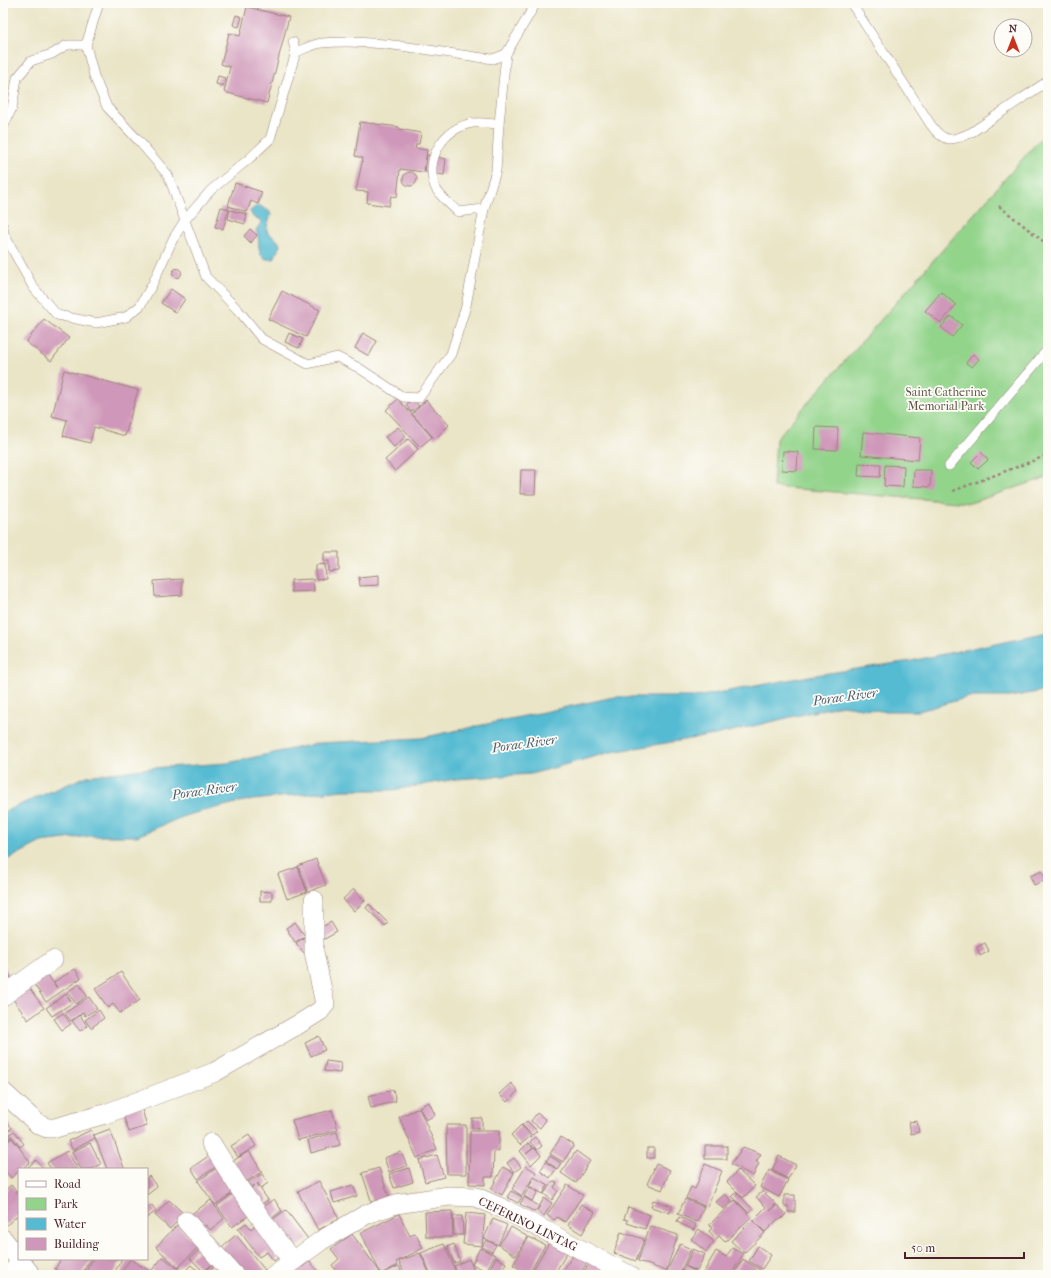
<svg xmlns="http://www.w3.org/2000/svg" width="1051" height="1278" viewBox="0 0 1051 1278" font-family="'IM FELL French Canon',serif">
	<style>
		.green { fill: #93d48b; stroke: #6e7a5b }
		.water { fill: #54bbd2; stroke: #4f6d7e }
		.building { fill: #cf97b9 }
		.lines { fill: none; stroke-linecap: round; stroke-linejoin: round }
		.service-casing { stroke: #9a8279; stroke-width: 10 }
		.minor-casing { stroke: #9a8279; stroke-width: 20 }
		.path { stroke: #9a8279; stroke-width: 2.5; stroke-dasharray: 3 3; stroke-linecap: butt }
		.service { stroke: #fff; stroke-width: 9 }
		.minor { stroke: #fff; stroke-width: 19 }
		.labels { text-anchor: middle; stroke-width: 3.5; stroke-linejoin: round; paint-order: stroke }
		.park-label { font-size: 12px; fill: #605548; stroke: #fdfcf7 }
		.street-label { font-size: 12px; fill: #4a1f2b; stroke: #fdfcf7 }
		.water-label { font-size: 13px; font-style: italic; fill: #4e5d6e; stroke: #fdfcf7 }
	</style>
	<rect width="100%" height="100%" fill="#fdfcf7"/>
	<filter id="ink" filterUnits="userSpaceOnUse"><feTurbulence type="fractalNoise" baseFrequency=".025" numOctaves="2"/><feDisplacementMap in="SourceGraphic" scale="8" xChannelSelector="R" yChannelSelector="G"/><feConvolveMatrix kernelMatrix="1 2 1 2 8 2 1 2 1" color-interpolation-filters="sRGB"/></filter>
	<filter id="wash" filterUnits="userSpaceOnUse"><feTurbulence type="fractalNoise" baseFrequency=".012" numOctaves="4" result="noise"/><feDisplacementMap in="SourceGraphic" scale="16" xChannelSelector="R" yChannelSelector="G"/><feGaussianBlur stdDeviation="0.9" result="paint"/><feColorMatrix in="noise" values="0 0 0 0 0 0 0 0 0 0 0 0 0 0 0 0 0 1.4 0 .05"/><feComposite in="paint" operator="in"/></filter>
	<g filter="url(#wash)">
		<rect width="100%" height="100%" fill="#eae5c7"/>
		<!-- green -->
		<polygon class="green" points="1048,130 1048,477 970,503 773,487 776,439"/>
		<!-- water -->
		<g class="water">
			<path d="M 258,205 L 269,211 L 271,215 L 267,226 L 267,232 L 278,241 L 280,245 L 274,259 C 253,262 262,241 256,230 L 261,223 L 260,220 L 253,217 L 250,211 Z"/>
			<polygon points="1048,632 1048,690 1010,697 969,697 919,711 881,711 842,705 715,735 611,752 531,774 456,779 393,790 343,790 244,801 187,815 137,836 90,836 41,842 3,862 3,812 87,776 151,768 228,763 319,743 421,738 614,697 696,697 815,675 911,661"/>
		</g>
		<g id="blocks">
			<!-- building -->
			<g class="building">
				<polygon points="247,7 289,17 267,103 224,92 230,67 221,64 229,33 240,36"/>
				<polygon points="236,15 242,17 239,27 233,25"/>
				<polygon points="218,76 225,78 223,86 216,84"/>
				<polygon points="360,122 399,127 399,129 421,133 419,144 416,144 415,148 427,150 424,172 400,169 397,197 391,196 389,206 367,203 368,192 356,191 363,158 355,156"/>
				<polygon points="427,155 446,159 444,175 425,172"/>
				<circle cx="410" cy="179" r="7"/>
				<polygon points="235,183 262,192 258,204 251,201 247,212 228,206"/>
				<polygon points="221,207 229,209 223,229 215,227"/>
				<polygon points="230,210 247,214 245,224 228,219"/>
				<polygon points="250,229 257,235 251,243 244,236"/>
				<circle cx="177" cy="273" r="4.5"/>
				<polygon points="171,289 185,299 176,313 161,303"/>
				<polygon points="282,291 320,310 306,337 268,319"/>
				<polygon points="941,292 956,305 941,323 925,311"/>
				<polygon points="951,316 962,325 952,337 941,327"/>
				<polygon points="44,319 69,338 51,361 26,342"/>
				<polygon points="289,333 303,339 299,348 285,342"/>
				<polygon points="363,333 377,341 369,356 355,348"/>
				<polygon points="973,354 979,359 972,367 966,363"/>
				<polygon points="64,370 138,390 125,436 94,427 90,443 63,436 67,420 52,416"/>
				<polygon points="398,399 432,437 420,447 386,410"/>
				<polygon points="413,399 419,406 411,412 406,405"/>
				<polygon points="426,400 449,425 435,439 412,414"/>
				<polygon points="398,427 406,436 394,447 385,437"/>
				<polygon points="816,427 838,428 837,450 815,449"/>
				<polygon points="863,432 920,438 918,460 861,455"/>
				<polygon points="408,439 418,449 395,471 385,460"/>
				<polygon points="783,451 798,452 797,471 782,470"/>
				<polygon points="981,452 988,460 978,469 971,462"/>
				<polygon points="859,463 881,464 880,477 858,476"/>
				<polygon points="885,465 904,466 903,487 884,486"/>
				<polygon points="521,470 536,470 535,494 520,494"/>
				<polygon points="914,470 931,470 930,487 913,486"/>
				<polygon points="324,552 339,552 339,571 329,572 329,561 324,561"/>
				<polygon points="325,564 326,579 316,580 316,565"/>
				<polygon points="379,575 379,585 360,586 359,577"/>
				<polygon points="182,579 182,595 155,597 154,581"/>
				<polygon points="313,579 314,591 291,592 291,580"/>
				<polygon points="316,859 326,885 308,892 298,866"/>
				<polygon points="298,867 307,892 287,899 278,874"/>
				<polygon points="1042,871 1046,880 1034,885 1030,876"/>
				<polygon points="354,889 365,901 354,911 343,899"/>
				<polygon points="260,891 272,892 272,901 260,901"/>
				<polygon points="369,904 388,923 385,926 366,908"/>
				<polygon points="295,922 305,936 295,942 286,928"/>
				<polygon points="331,922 337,932 321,941 315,931"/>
				<polygon points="305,937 312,947 304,953 296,943"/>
				<polygon points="985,943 989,951 980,956 977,947"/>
				<polygon points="3,964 16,986 3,993"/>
				<polygon points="75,969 81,978 46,1002 33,983 46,973 57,988 54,982"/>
				<polygon points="121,972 140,1000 120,1013 113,1004 108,1008 95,989"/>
				<polygon points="79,984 87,996 76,1004 67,992"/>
				<polygon points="28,986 44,1008 28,1020 12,998"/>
				<polygon points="66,994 72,1003 52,1016 46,1008"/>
				<polygon points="89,997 97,1009 85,1016 83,1012 71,1021 65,1013"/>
				<polygon points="99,1010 104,1018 91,1028 85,1020"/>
				<polygon points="63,1013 71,1024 62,1030 54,1019"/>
				<polygon points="80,1015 87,1026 80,1031 72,1021"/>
				<polygon points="319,1036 325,1050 311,1056 305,1043"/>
				<polygon points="326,1061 341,1063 340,1073 324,1071"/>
				<polygon points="511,1083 518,1091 507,1102 499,1094"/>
				<polygon points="393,1090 396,1101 371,1108 368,1096"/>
				<polygon points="429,1102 435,1115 426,1120 419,1107"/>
				<polygon points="140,1103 147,1126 129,1132 121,1109"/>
				<polygon points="419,1108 437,1149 417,1158 399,1117"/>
				<polygon points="332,1110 338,1130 298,1140 292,1120"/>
				<polygon points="537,1113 546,1120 540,1128 531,1121"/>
				<polygon points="3,1117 12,1128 6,1132 11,1138 3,1144"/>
				<polygon points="472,1118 482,1118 482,1129 472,1128"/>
				<polygon points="527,1121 537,1131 532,1135 522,1125"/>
				<polygon points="917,1121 919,1132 911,1134 909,1122"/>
				<polygon points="446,1125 466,1125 466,1174 447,1174"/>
				<polygon points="521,1125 531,1136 520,1145 511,1135"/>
				<polygon points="110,1129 124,1168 121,1169 107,1169 94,1135"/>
				<polygon points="91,1130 95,1138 73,1150 68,1141"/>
				<polygon points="14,1131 24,1144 20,1147 10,1134"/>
				<polygon points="470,1131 499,1131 499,1151 494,1151 493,1177 485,1177 485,1185 469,1184"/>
				<polygon points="337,1132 340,1145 311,1153 308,1140"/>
				<polygon points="249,1135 256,1146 238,1157 231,1146"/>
				<polygon points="535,1137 542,1146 537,1150 530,1142"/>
				<polygon points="561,1137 574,1145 563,1162 550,1154"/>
				<polygon points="12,1138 30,1162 22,1169 19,1169 19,1171 11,1178 3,1169 3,1161 6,1158 3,1160 3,1145"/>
				<polygon points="90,1143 101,1164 91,1169 81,1169 72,1152"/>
				<polygon points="528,1143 533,1148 526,1154 534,1148 541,1155 531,1165 520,1151"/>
				<rect x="705" y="1146" width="22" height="13"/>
				<polygon points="743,1147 761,1154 756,1162 759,1163 753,1176 731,1164"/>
				<rect x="647" y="1148" width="7" height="10"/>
				<polygon points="67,1151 78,1169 51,1169 47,1163"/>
				<polygon points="249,1151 262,1172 245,1182 233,1161"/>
				<polygon points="576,1151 590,1161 576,1183 561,1173"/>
				<polygon points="401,1152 407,1166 389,1172 384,1158"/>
				<polygon points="210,1155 217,1166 198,1179 191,1168"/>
				<polygon points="437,1155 444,1177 425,1182 419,1160"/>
				<polygon points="550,1156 561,1163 557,1169 546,1161"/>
				<polygon points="779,1156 796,1165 788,1179 772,1170"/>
				<polygon points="514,1158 521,1167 514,1172 507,1163"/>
				<polygon points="36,1160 44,1169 26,1169"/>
				<polygon points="546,1162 556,1169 550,1178 540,1171"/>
				<polygon points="656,1164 670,1170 662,1190 647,1184"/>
				<polygon points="705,1164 722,1171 707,1207 686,1198 691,1187 695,1189"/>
				<polygon points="221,1165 238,1189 215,1205 198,1181"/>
				<polygon points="526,1166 536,1172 522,1196 512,1189"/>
				<polygon points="503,1167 514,1173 502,1195 491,1189"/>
				<polygon points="379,1168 389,1197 372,1203 362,1173"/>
				<polygon points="409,1168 413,1182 394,1188 389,1174"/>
				<polygon points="738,1170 755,1186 743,1198 727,1182"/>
				<polygon points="769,1170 788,1180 779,1197 760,1187"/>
				<polygon points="262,1174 268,1183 261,1188 258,1183 257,1184 268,1200 256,1208 245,1193 255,1185 252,1187 248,1182"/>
				<polygon points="149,1176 157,1187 147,1195 147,1178"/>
				<polygon points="534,1177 548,1185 543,1194 529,1186"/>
				<polygon points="319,1181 339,1219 318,1230 298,1192"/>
				<polygon points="553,1181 557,1183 554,1187 558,1191 552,1200 544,1194"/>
				<polygon points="11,1185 19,1195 19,1214 7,1225 3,1220 3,1192"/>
				<polygon points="353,1185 357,1196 334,1203 331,1192"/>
				<polygon points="567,1185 583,1195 565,1222 557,1217 554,1220 547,1215"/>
				<polygon points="530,1187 538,1192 532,1201 524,1196"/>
				<polygon points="511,1191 522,1197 518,1203 507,1197"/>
				<polygon points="763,1191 776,1204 770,1211 777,1205 786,1214 780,1220 778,1219 765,1232 753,1220 766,1207 756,1197"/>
				<polygon points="235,1192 251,1214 232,1227 217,1206"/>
				<polygon points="736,1192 753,1209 749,1213 732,1196"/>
				<polygon points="725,1194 732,1201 723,1209 716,1202"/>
				<polygon points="784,1195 795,1195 795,1212 788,1212 788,1206 784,1206"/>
				<polygon points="524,1197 539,1206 535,1212 520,1204"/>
				<polygon points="544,1198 552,1203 544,1216 537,1211"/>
				<polygon points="274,1199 282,1211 268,1221 259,1209"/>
				<polygon points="685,1199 704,1207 697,1222 678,1214"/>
				<polygon points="169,1200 184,1214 170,1229 155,1215"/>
				<polygon points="211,1200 224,1219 210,1230 206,1225 200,1229 190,1215"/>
				<polygon points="653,1200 672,1206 670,1213 651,1207"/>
				<polygon points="735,1200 751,1217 725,1242 719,1236 716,1239 709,1231 712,1228 709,1225"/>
				<polygon points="581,1204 595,1212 582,1234 568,1225"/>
				<polygon points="152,1205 156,1211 147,1218 147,1209"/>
				<polygon points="628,1207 650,1215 645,1229 627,1223 628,1220 624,1219"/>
				<polygon points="286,1210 308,1239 291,1252 268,1223"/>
				<polygon points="452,1211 453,1237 426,1237 425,1212"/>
				<polygon points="466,1213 485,1215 482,1246 463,1244"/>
				<polygon points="399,1214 410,1236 415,1233 423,1248 396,1262 398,1265 381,1274 361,1233"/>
				<polygon points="453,1216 462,1216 463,1235 454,1235"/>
				<polygon points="679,1217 696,1224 694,1230 677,1222"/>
				<polygon points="493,1219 507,1225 498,1245 484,1238"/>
				<polygon points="752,1220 765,1233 744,1253 731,1241"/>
				<polygon points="246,1223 251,1229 258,1223 283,1254 274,1261 267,1252 259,1257 238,1229"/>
				<polygon points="177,1225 199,1246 178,1268 156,1247"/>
				<polygon points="650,1226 678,1235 666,1271 638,1261"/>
				<polygon points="511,1227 528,1237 516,1256 499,1245"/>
				<polygon points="699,1229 714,1242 706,1252 691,1239"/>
				<polygon points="621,1232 644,1239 636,1261 614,1253"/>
				<polygon points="352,1234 380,1272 375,1275 339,1275 332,1265 339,1259 331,1249"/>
				<polygon points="236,1235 265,1270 259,1275 251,1275 248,1271 243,1275 217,1251"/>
				<polygon points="529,1237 545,1245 529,1274 513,1265"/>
				<polygon points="551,1239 569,1249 554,1275 530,1275"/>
				<polygon points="486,1240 496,1245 492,1252 482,1247"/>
				<polygon points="444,1244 457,1275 431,1275 421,1253"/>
				<polygon points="454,1244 460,1261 454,1263 447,1247"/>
				<polygon points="680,1244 691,1249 679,1275 665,1275"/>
				<polygon points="758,1246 771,1255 762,1269 749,1261"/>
				<polygon points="201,1248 215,1261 204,1272 190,1258"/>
				<polygon points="480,1248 495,1255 486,1271 472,1264"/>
				<polygon points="732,1248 743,1254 731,1275 702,1275 716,1251 726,1257"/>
				<polygon points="693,1249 705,1254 697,1271 685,1266"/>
				<polygon points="576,1251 589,1260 579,1275 560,1275"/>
				<polygon points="420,1253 429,1272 423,1275 405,1275 399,1261"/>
				<polygon points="163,1257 178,1269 173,1275 158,1275 152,1270"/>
				<polygon points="496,1257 506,1263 499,1275 494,1275 488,1272"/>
				<polygon points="61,1259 91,1259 81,1275 64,1275 55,1269"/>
				<polygon points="93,1259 122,1259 113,1275 84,1275"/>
				<polygon points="130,1259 151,1272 149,1275 120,1275"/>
				<polygon points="469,1259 476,1275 458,1275 454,1266"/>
				<polygon points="743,1259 760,1270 757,1275 733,1275"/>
				<polygon points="592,1260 611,1275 581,1275"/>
				<polygon points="310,1261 320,1275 291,1275 293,1273 290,1269 299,1262 302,1267"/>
				<polygon points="218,1262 230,1275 205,1275"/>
				<polygon points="191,1265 202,1275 181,1275"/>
				<polygon points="399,1266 403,1275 385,1275 384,1273"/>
				<polygon points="685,1266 696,1272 695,1275 680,1275"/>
			</g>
		</g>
	</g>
	<g filter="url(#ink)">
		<use href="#blocks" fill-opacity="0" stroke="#9a8279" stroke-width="1"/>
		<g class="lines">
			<defs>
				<g id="service">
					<polyline points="99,3 86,45 94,76 107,107 138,140 168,175 206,277 239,311 262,339 308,364 337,357 359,368 403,397 419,398 451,354 466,306 484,209 496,171 499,124 506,54 536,3"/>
					<path d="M 851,3 L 931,125 C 944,144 953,141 972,132 L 1048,81"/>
					<path d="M 293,42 L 296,52 C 304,49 314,44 322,43 C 380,38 436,53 493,59 L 506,54"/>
					<polyline points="3,127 12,108 17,78 31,61 52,54 67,45 86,45"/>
					<path d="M 484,209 L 458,212 C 451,205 439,196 435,187 C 425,160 441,132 468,124 C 477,121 490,124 499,124"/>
					<polyline points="3,226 4,234 33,287 57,315 96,323 126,317 140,306 152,285 173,239 185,220 211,190 250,158 270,139 296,52"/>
					<polyline points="949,466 1048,349"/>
				</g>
				<g id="minor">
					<polyline points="3,996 53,960"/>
					<polyline points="3,1092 38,1124 47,1128 55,1128 105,1114 215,1072 299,1024 320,1011 325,1004 314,952 314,900"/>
					<polyline points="211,1143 240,1189 292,1261"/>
					<polyline points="186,1221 234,1275"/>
					<polyline points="3,1239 31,1275"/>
					<polyline points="8,1275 22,1263"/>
					<polyline points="274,1275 322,1240 367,1214 396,1204 449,1196 476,1197 506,1210 629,1275"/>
				</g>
			</defs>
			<!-- service casing -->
			<use href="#service" class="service-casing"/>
			<!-- minor casing -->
			<use href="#minor" class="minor-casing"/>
			<!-- path -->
			<g class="path">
				<polyline points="999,206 1048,245"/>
				<polyline points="953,491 1048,455"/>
			</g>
			<!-- service -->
			<use href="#service" class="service"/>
			<!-- minor -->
			<use href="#minor" class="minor"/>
		</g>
	</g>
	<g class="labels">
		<!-- park labels -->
		<g class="park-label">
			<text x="946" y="396">Saint Catherine<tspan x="946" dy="14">Memorial Park</tspan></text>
		</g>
		<!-- street labels -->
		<g class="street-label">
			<text transform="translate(528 1224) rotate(26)" y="4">CEFERINO LINTAG</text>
		</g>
		<!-- water labels -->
		<g class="water-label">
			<text transform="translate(845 696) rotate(-8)" y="5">Porac River</text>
			<text transform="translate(524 743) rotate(-8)" y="5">Porac River</text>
			<text transform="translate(204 790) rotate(-8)" y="5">Porac River</text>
		</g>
	</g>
	<!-- margin -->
	<rect width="1051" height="1278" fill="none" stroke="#fdfcf7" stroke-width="16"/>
	<!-- legend -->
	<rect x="18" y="1168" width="130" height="92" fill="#fdfcf7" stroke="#b5a4a5"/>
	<rect x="26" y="1181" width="20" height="6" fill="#ffffff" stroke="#b5a4a5"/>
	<text x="54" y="1188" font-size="12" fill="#4a1f2b">Road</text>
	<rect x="26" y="1198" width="20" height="12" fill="#93d48b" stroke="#b5a4a5"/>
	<text x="54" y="1208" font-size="12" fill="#4a1f2b">Park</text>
	<rect x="26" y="1218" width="20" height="12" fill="#54bbd2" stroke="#b5a4a5"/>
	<text x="54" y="1228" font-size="12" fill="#4a1f2b">Water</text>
	<rect x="26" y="1238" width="20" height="12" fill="#cf97b9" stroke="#b5a4a5"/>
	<text x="54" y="1248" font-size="12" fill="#4a1f2b">Building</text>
	<!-- north arrow -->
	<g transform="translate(1013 38)"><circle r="19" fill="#fdfcf7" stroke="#b5a4a5"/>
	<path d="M0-3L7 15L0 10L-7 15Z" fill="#c8321e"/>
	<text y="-6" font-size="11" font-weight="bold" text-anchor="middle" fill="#4a1f2b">N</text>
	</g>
	<!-- scale -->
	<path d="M905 1252v6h119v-6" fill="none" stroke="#4a1f2b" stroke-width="2"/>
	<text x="911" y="1252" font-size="12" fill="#4a1f2b" stroke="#fdfcf7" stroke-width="3" paint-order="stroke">50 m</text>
</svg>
